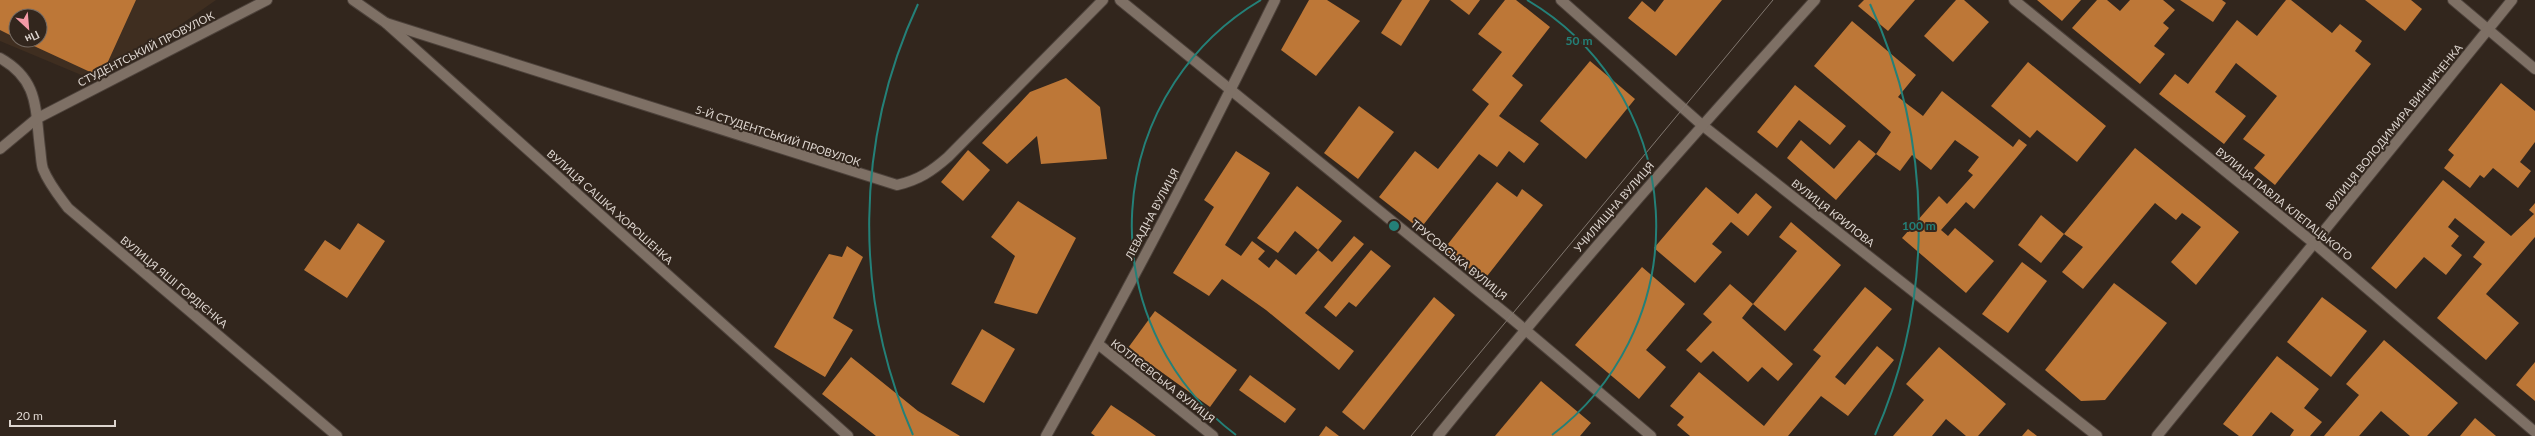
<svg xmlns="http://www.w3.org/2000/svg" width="2535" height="436" viewBox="0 0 2535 436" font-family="Lato,sans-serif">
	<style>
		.built { fill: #3f2e20; fill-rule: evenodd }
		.building { fill: #bd7737 }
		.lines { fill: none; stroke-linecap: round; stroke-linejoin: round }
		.minor-casing { stroke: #4d423b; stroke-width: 12 }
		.minor { stroke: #7e7065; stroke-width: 10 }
		.tram { stroke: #81776f; stroke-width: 1 }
		.ring { fill: none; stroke: #248078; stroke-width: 2 }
		.labels { text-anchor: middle; stroke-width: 4; stroke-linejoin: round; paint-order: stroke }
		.street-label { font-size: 11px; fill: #ddd5cf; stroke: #32261d }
		.centre { fill: #248078; stroke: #32261d; stroke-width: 2 }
		.ring-label { font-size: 12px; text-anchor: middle; font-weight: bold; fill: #248078; stroke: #32261d; stroke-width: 4; stroke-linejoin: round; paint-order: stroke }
	</style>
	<rect width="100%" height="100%" fill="#32261d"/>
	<!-- built -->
	<path class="built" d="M 0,0 L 216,0 L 98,82 L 0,41 ZM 16,16 L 40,16 L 40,40 L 16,40 Z"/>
	<!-- building -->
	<g class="building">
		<polygon points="0,0 136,0 101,77 21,40 40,40 40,16 16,16 16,38 0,30"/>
		<polygon points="1309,0 1327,0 1360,21 1316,76 1281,50"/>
		<polygon points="1402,0 1430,0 1401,46 1381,33"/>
		<polygon points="1450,0 1480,0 1469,15"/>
		<polygon points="1505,0 1516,0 1550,27 1512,76 1523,85 1499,116 1539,144 1524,163 1509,151 1497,167 1479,154 1420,229 1379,197 1415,151 1438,169 1489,104 1472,90 1502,52 1478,34"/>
		<polygon points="1664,0 1722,0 1676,56 1628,18 1642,1 1655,12"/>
		<polygon points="1864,0 1915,0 1888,31 1858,6"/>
		<polygon points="1956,0 1964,0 1989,22 1953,62 1924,36"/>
		<polygon points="2037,0 2081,0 2062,21"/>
		<polygon points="2097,0 2107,0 2120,11 2130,0 2163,0 2175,10 2163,23 2169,28 2154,46 2165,54 2140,84 2072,28"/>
		<polygon points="2180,0 2222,0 2226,3 2213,22"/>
		<polygon points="2286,0 2291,0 2332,33 2340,24 2362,41 2355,51 2371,64 2275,185 2254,168 2265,155 2243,139 2277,96 2236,63 2215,92 2246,116 2224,144 2159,94 2175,74 2188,84 2237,20 2257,36"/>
		<polygon points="2365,0 2411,0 2422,9 2405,31"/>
		<polygon points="1852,21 1916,75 1898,97 1923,116 1942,91 2013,147 2019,139 2027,145 1974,209 1966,202 1941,230 1948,236 1955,228 1994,261 1966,293 1902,238 1939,196 1947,204 1973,175 1968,171 1979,157 1955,140 1931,170 1912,155 1900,171 1876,154 1836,200 1787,158 1801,140 1834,169 1859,140 1876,154 1891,132 1814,66"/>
		<polygon points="1590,61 1635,99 1586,159 1540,121"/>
		<polygon points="2028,62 2106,126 2077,162 2037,130 2030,138 1991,106"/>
		<polygon points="1066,78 1100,107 1107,159 1041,164 1037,136 1007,164 982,143 1030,92"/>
		<polygon points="2501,83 2535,111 2535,142 2520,162 2531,171 2518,188 2493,168 2484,178 2480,175 2470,188 2444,168 2454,155 2448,150"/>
		<polygon points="1795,85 1846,126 1830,145 1799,120 1777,148 1757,132"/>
		<polygon points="1359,106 1394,132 1358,179 1324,153"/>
		<polygon points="2135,148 2239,232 2196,285 2171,262 2201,227 2182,213 2176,220 2155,203 2083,289 2062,272 2083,247 2064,234"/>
		<polygon points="968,150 990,170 963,201 941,182"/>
		<polygon points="1236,151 1270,173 1225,245 1241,256 1252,241 1265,251 1258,259 1269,268 1276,259 1296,275 1318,250 1332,262 1354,236 1364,244 1305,313 1354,351 1339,370 1266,310 1222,279 1209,296 1173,273 1214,207 1204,200"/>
		<polygon points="2443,180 2511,236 2534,214 2529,210 2535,203 2535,237 2486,294 2519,323 2486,360 2437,318 2482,264 2473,257 2485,242 2455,218 2448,227 2459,236 2451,246 2462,255 2446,275 2424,257 2396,289 2371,268"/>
		<polygon points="1497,182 1517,197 1522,189 1543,205 1484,280 1444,249"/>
		<polygon points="1297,186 1342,221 1318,250 1295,231 1278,253 1257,238"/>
		<polygon points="1706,187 1738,214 1756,193 1772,207 1748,236 1731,222 1712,244 1722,252 1695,283 1654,248"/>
		<polygon points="1018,201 1076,238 1037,314 994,303 1015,256 991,237"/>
		<polygon points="2041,215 2064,234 2041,263 2018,245"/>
		<polygon points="1791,222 1841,265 1785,331 1753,304 1797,251 1779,237"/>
		<polygon points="358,223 385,241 347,298 304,270 325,240 340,250"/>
		<polygon points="847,246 863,257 833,318 853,330 825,377 774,347 829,254 842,257"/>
		<polygon points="1371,250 1391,266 1356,307 1349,302 1336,317 1324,307"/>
		<polygon points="2022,262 2047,281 2008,333 1982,314"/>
		<polygon points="1642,267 1685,304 1646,350 1666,367 1639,399 1575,345"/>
		<polygon points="2114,283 2167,323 2105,400 2081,401 2045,370"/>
		<polygon points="1730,284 1753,304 1742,318 1793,364 1778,381 1762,367 1748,382 1713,351 1701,363 1686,350 1712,322 1703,314"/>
		<polygon points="1865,287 1892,309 1835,377 1845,385 1877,346 1894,360 1848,416 1821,396 1788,436 1690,436 1677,425 1684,417 1670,406 1699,372 1764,426 1821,356 1813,350"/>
		<polygon points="1434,297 1455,315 1364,430 1342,412"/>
		<polygon points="2322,297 2367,331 2331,377 2287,342"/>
		<polygon points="1155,311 1237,370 1210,407 1128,348"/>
		<polygon points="982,329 1015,349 984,403 951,384"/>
		<polygon points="2384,340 2458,403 2427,436 2410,436 2381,411 2359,436 2324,436 2359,395 2346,384"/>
		<polygon points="1939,347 2006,404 1978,436 1966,436 1946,419 1932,436 1893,436 1924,400 1906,384"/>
		<polygon points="2277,356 2319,389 2304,408 2322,422 2310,436 2290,436 2294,430 2271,412 2252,436 2239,436 2223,424"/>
		<polygon points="851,357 918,411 960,436 876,436 822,394"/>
		<polygon points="2535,362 2535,401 2516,385"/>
		<polygon points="1250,375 1296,409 1285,423 1239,390"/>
		<polygon points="1541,381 1591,423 1580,436 1495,436"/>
		<polygon points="1111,405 1135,421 1156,436 1095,436 1091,433"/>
		<polygon points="2475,418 2496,436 2460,436"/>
		<polygon points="1326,426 1339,436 1319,436"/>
		<polygon points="2028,429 2037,436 2022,436"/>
	</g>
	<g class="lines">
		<defs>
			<g id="minor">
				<polyline points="353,0 386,23 848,436"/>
				<polyline points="1120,0 1510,317 1651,436"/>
				<polyline points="1561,0 1702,125 2097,436"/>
				<polyline points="2014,0 2315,244 2535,432"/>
				<polyline points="2453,0 2535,69"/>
				<path d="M 386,23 L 897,185 C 919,180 932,171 948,157 L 1103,0"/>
				<path d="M 0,58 C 39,80 35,108 40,148 C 41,155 41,163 43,169 C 49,184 59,196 68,208 L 337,436"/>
				<polyline points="0,149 36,119 267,0"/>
				<polyline points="1098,344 1213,436"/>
				<path d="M 1046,436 C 1127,293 1203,147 1275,0"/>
				<path d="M 1438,436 C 1559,286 1686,143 1815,0"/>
				<polyline points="2157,436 2512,0"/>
			</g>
		</defs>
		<!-- minor casing -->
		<use href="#minor" class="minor-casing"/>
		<!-- minor -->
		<use href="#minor" class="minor"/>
		<!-- tram -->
		<polyline class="tram" points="1411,436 1773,0"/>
	</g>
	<!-- distance rings -->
	<g class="ring">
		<path d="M1236 435A262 262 0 0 1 1261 0M1527 0A262 262 0 0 1 1552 435"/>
		<path d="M913 435A525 525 0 0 1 918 4M1870 4A525 525 0 0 1 1875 435"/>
	</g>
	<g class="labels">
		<!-- street labels -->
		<g class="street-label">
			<text transform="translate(146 49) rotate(-27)" y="4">СТУДЕНТСЬКИЙ ПРОВУЛОК</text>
			<text transform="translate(2394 127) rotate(-51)" y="4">ВУЛИЦЯ ВОЛОДИМИРА ВИННИЧЕНКА</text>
			<text transform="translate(778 136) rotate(18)" y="4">5-Й СТУДЕНТСЬКИЙ ПРОВУЛОК</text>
			<text transform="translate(2284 204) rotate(39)" y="4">ВУЛИЦЯ ПАВЛА КЛЕПАЦЬКОГО</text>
			<text transform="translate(610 207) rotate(42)" y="4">ВУЛИЦЯ САШКА ХОРОШЕНКА</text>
			<text transform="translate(1614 207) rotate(-49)" y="4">УЧИЛИЩНА ВУЛИЦЯ</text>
			<text transform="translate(1833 213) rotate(38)" y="4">ВУЛИЦЯ КРИЛОВА</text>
			<text transform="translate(1152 214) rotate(-62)" y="4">ЛЕВАДНА ВУЛИЦЯ</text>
			<text transform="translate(1459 260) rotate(39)" y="4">ТРУСОВСЬКА ВУЛИЦЯ</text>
			<text transform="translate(174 282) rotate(40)" y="4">ВУЛИЦЯ ЯШІ ГОРДІЄНКА</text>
			<text transform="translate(1163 381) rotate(38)" y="4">КОТЛЄЄВСЬКА ВУЛИЦЯ</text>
		</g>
	</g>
	<circle cx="1394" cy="226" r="6" class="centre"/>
	<g class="ring-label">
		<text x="1579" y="45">50 m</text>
		<text x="1919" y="230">100 m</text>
	</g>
	<!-- north arrow -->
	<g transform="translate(28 28) rotate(154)"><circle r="19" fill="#32261d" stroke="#766c64"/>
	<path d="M0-3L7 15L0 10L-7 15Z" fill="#f39aa7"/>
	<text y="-6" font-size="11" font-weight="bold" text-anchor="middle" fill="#ddd5cf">Пн</text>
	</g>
	<!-- scale -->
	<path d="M10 420v6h105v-6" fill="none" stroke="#ddd5cf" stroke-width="2"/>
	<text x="16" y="420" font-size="12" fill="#ddd5cf" stroke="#32261d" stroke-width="3" paint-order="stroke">20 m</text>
</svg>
